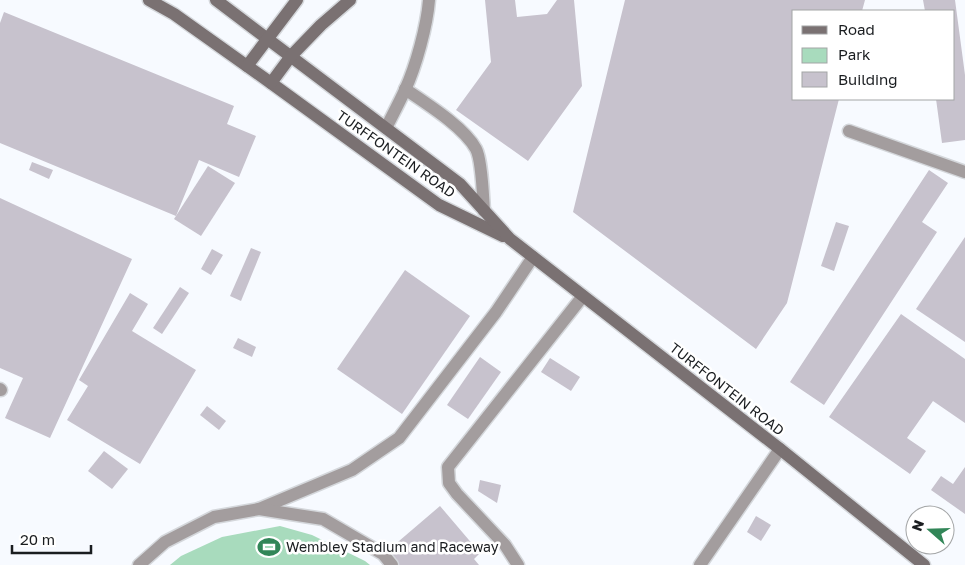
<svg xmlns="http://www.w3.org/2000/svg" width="965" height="565" viewBox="0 0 965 565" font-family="'Golos Text',sans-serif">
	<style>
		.green { fill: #a8dbbd }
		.building { fill: #c7c2cd }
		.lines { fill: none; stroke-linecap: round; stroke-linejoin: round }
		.lane-casing { stroke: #d4d7db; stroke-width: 15 }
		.secondary-casing { stroke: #d4d7db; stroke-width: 15 }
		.lane { stroke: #a39d9e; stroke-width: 12 }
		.secondary { stroke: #7a7172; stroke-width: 12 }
		.labels { text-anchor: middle; stroke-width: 5; stroke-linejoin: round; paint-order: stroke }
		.street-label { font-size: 14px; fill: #1a1d20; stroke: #fff }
		.poi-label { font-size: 14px; fill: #1a1d20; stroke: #fff; text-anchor: start }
	</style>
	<rect width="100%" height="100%" fill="#f7faff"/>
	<!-- green -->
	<polygon class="green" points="280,526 312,535 365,561 370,565 170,565 181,556 222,537"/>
	<!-- building -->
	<g class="building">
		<polygon points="485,0 515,0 517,17 547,14 557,0 574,0 582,86 528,161 456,110 491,62"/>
		<polygon points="625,0 865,0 862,11 794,11 794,99 839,99 787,303 756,349 573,212"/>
		<polygon points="923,0 955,0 965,75 965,140 942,143 936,99 954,99 954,11 925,11"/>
		<polygon points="4,12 234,106 227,124 256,136 239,177 199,160 176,216 0,143 0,23"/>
		<polygon points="32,162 53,170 49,179 29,170"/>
		<polygon points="208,166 235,183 201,236 174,219"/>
		<polygon points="929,170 948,183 922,222 937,232 824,405 790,382"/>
		<polygon points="0,198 132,259 50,438 5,418 23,378 0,368"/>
		<polygon points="836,222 849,226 834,271 821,266"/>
		<polygon points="965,237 965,342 916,309"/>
		<polygon points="251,248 261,252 241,301 230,296"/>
		<polygon points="212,249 223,255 211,275 201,269"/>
		<polygon points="405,270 470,316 402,414 337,369"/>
		<polygon points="180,287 189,293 162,334 153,328"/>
		<polygon points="130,293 148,304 132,331 196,370 140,464 67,420 88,386 79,380"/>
		<polygon points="901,314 965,359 965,423 933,401 907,438 926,451 910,474 829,417"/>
		<polygon points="238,338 256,347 252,357 233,348"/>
		<polygon points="480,357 501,372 468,419 447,405"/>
		<polygon points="550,358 580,377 571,391 541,372"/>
		<polygon points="207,406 226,421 219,430 200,415"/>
		<polygon points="104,451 128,469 112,489 88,471"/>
		<polygon points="965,467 965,514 931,490 941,476 953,484"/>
		<polygon points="480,480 501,485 497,503 478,491"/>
		<polygon points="440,506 480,553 474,559 479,565 396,565 385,553"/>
		<polygon points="756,516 771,525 761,541 747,532"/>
	</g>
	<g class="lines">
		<defs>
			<g id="lane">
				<path d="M 405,89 C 427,104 464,127 476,149 C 482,160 483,197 484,211"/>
				<path d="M 386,128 C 392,116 399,103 405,90 C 416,66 427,26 429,0"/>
				<polyline points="849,131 965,172"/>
				<polyline points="0,389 1,390"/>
				<polyline points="259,509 352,470 399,438 496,312 533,257"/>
				<polyline points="139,565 165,542 214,517 259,509 323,519 383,554 392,565"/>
				<polyline points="518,565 505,545 457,494 449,483 448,467 583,296"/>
				<polyline points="700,565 780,449"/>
			</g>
			<g id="secondary">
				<polyline points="149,0 174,14 271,83 439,205 503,236"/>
				<polyline points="216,0 460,184 510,239 780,449 924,565"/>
				<polyline points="247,66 297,0"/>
				<polyline points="271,83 291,56 321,25 350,0"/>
			</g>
		</defs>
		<!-- lane casing -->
		<use href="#lane" class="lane-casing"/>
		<!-- secondary casing -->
		<use href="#secondary" class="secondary-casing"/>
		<!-- lane -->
		<use href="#lane" class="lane"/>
		<!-- secondary -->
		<use href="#secondary" class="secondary"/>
	</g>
	<!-- icons -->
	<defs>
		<symbol id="stadium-bare" viewBox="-9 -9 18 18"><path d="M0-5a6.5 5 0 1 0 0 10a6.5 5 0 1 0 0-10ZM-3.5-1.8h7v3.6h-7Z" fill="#328658" stroke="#fff" stroke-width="2.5" paint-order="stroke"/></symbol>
	</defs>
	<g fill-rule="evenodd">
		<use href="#stadium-bare" x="253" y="531" width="32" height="32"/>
	</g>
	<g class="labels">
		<!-- street labels -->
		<g class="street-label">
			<text transform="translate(396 154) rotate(35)" y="5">TURFFONTEIN ROAD</text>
			<text transform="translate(727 389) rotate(38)" y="5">TURFFONTEIN ROAD</text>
		</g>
		<!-- poi labels -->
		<g class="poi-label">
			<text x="286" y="552">Wembley Stadium and Raceway</text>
		</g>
	</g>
	<!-- legend -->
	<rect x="792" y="10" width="162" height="90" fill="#ffffff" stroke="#a3a5a6"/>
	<rect x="802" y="26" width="25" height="8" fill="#7a7172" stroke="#a3a5a6"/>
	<text x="838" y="35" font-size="15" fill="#1a1d20">Road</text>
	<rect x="802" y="48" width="25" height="15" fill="#a8dbbd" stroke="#a3a5a6"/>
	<text x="838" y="60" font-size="15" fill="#1a1d20">Park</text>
	<rect x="802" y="72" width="25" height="15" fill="#c7c2cd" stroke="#a3a5a6"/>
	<text x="838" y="85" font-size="15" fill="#1a1d20">Building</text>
	<!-- north arrow -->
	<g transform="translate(930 530) rotate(290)"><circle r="24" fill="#ffffff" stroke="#a3a5a6"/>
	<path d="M0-4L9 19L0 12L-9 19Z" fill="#328658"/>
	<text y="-8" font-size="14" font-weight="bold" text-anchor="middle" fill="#1a1d20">N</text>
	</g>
	<!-- scale -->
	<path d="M12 545v8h79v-8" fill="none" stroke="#1a1d20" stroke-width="2.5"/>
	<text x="20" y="545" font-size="15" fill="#1a1d20" stroke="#ffffff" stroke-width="4" paint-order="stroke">20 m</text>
</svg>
